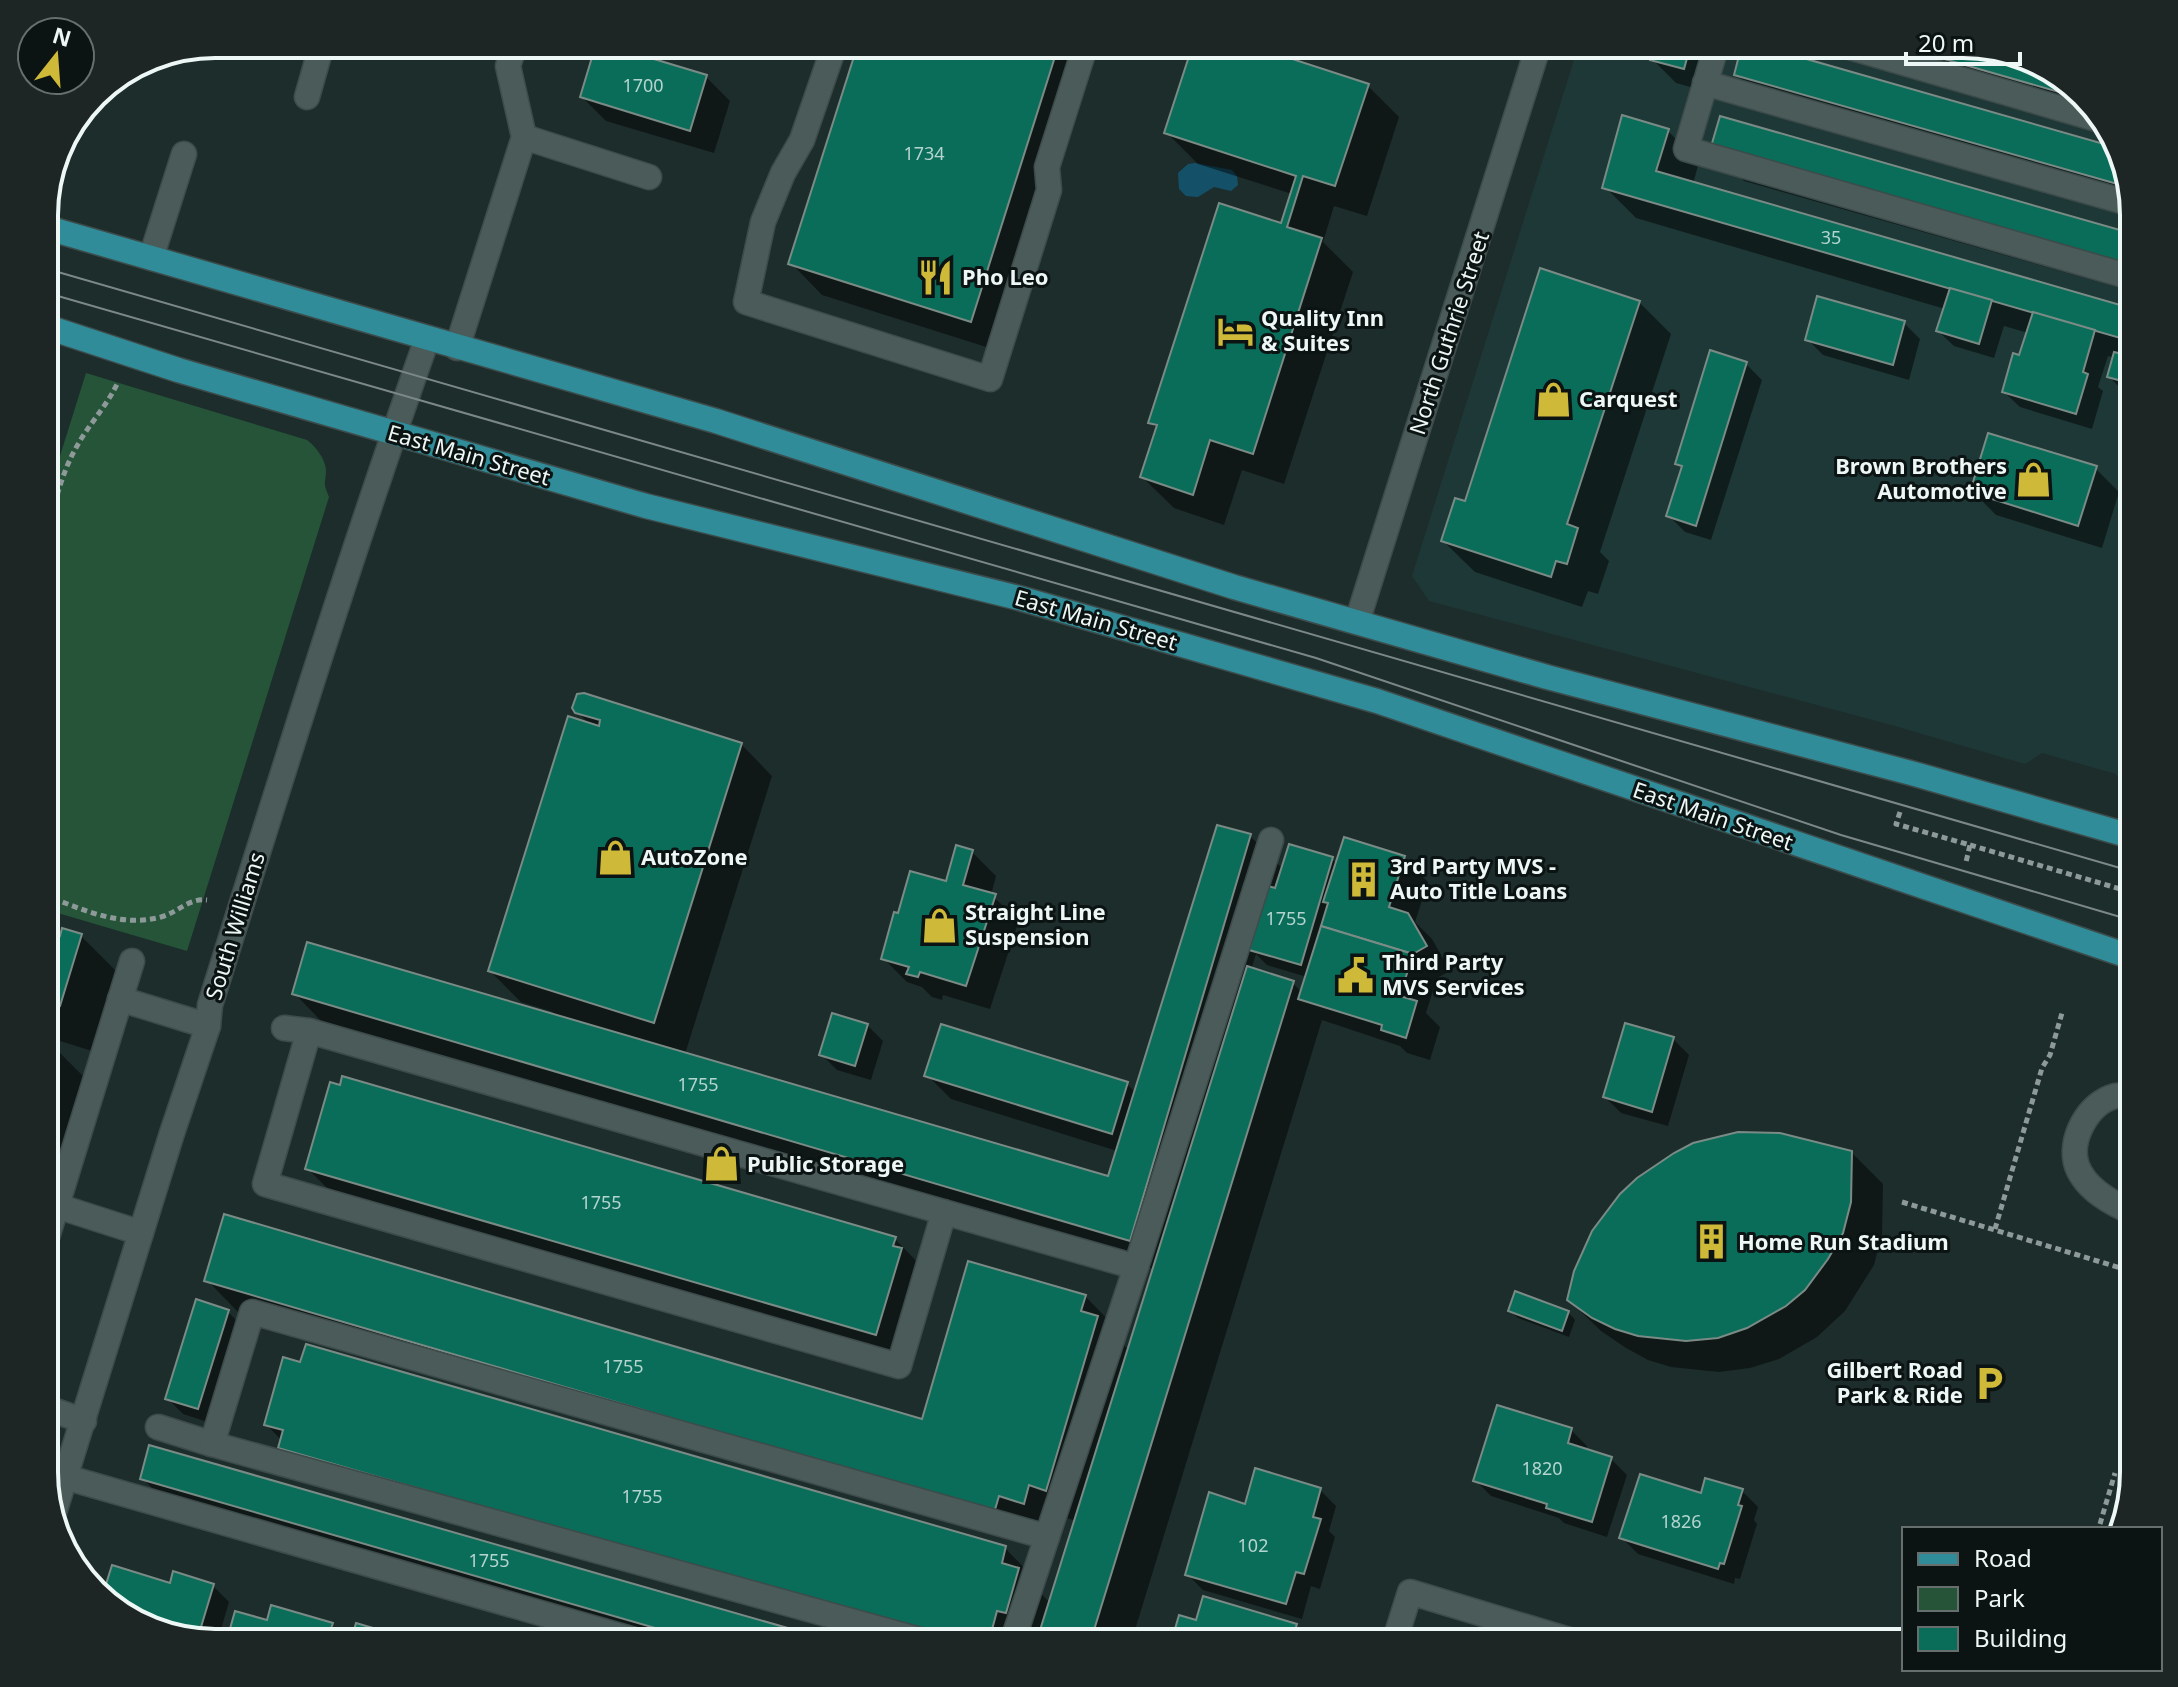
<svg xmlns="http://www.w3.org/2000/svg" width="2178" height="1687" viewBox="0 0 2178 1687" font-family="'Noto Sans',sans-serif">
	<style>
		.built { fill: #1e3837 }
		.green { fill: #255438 }
		.water { fill: #145168 }
		.shadow { fill: #0007; fill-rule: evenodd }
		.building { fill: #0a6d59; stroke: #7a8b85; stroke-width: 2 }
		.lines { fill: none; stroke-linecap: round; stroke-linejoin: round }
		.minor-casing { stroke: #3d4b4a; stroke-width: 27 }
		.major-casing { stroke: #3d4b4a; stroke-width: 27 }
		.path { stroke: #8e9a99; stroke-width: 5; stroke-dasharray: 6 4; stroke-linecap: butt }
		.minor { stroke: #4a5b5a; stroke-width: 24 }
		.major { stroke: #2f8c98; stroke-width: 24 }
		.tram { stroke: #7b8887; stroke-width: 2 }
		.labels { text-anchor: middle; stroke-width: 6; stroke-linejoin: round; paint-order: stroke }
		.number-label { font-size: 18px; fill: #b4d4cf }
		.poi-label { font-size: 22px; font-weight: bold; fill: #edf7f6; stroke: #0c1313; text-anchor: start }
		.street-label { font-size: 22px; fill: #edf7f6; stroke: #0c1313 }
		.rim { fill: none; stroke: #edf7f6; stroke-width: 4 }
	</style>
	<rect width="100%" height="100%" fill="#1d2d2c"/>
	<!-- built -->
	<polygon class="built" points="1579,44 1963,44 2067,80 2117,140 2134,215 2134,795 2125,792 2116,774 2042,753 2025,764 1895,726 1429,601 1412,576"/>
	<!-- green -->
	<path class="green" d="M 86,373 L 307,440 C 315,446 325,458 326,470 C 326,484 322,481 329,497 L 187,951 L 44,909 L 44,507 Z"/>
	<!-- water -->
	<polygon class="water" points="1195,163 1232,170 1237,176 1238,185 1231,191 1214,187 1198,197 1186,196 1179,189 1178,173 1188,164"/>
	<!-- shadow -->
	<g class="shadow">
		<polygon points="622,44 664,44 660,56"/>
		<polygon points="860,44 1100,44 1002,352 822,295 791,263"/>
		<polygon points="1656,44 1722,44 1708,92 1676,83 1652,59"/>
		<polygon points="1747,44 2119,150 2133,210 1767,106 1736,74"/>
		<polygon points="1818,44 1963,44 2067,80 2106,127"/>
		<polygon points="706,77 730,101 714,153 606,121 582,97"/>
		<polygon points="1368,86 1399,117 1367,216 1334,206 1323,242 1353,272 1284,484 1242,470 1224,525 1174,508 1142,477 1158,429 1151,422 1282,226 1292,194 1198,164 1166,132"/>
		<polygon points="1668,131 1699,162 1693,184 2134,311 2134,401 2109,377 2115,358 2108,356 2098,387 2103,391 2092,429 2020,407 2004,392 2021,358 2028,333 2004,326 1994,358 1954,346 1938,331 1945,309 1636,218 1605,187"/>
		<polygon points="1713,150 2134,236 2134,292 1744,181"/>
		<polygon points="1639,302 1671,334 1600,552 1609,561 1598,594 1588,591 1582,607 1475,572 1443,541"/>
		<polygon points="1904,323 1920,339 1909,380 1823,355 1807,339"/>
		<polygon points="1746,364 1762,380 1711,540 1685,532 1669,516 1684,469 1677,463"/>
		<polygon points="2095,468 2119,492 2102,548 1996,515 1972,491"/>
		<path d="M 575,709 L 741,744 L 772,776 L 685,1054 L 1109,1178 L 1117,1151 L 951,1099 L 927,1075 L 1127,1084 L 1136,1093 L 1218,827 L 1250,836 L 1283,869 L 1332,859 L 1337,864 L 1404,858 L 1428,882 L 1415,922 L 1432,939 L 1450,971 L 1437,978 L 1426,1013 L 1440,1027 L 1430,1060 L 1407,1053 L 1400,1046 L 1322,1020 L 1131,1643 L 879,1643 L 312,1479 L 281,1447 L 282,1441 L 266,1424 L 1005,1548 L 1036,1580 L 1035,1587 L 1050,1603 L 1076,1521 L 1060,1516 L 1026,1543 L 238,1312 L 207,1280 L 924,1421 L 1085,1296 L 1116,1328 L 1114,1335 L 1129,1350 L 1154,1269 L 325,1025 L 294,993 L 552,1016 L 553,1012 L 521,1002 L 490,971 L 591,726 ZM 1256,954 L 1267,965 L 1307,977 L 1302,993 L 1293,983 L 1251,970 Z"/>
		<polygon points="972,852 996,876 991,895 1019,920 990,1009 943,995 942,1000 932,997 922,987 907,982 883,958 899,915 947,883"/>
		<polygon points="44,934 61,939 81,936 126,981 92,1051 44,1036"/>
		<polygon points="867,1025 883,1041 871,1080 837,1070 821,1054"/>
		<polygon points="44,1037 92,1085 71,1153 55,1148 44,1137"/>
		<polygon points="1673,1039 1689,1055 1668,1126 1621,1113 1605,1097"/>
		<polygon points="1851,1152 1883,1184 1882,1234 1874,1265 1845,1311 1817,1337 1779,1359 1750,1368 1719,1372 1671,1367 1648,1360 1626,1348 1601,1331 1569,1300"/>
		<polygon points="44,1155 66,1176 44,1245"/>
		<polygon points="307,1168 895,1239 926,1271 908,1365 339,1200"/>
		<polygon points="1510,1311 1568,1312 1575,1320 1569,1337 1518,1318"/>
		<polygon points="228,1312 244,1328 214,1424 183,1414 167,1398"/>
		<polygon points="1571,1430 1587,1446 1586,1451 1611,1459 1627,1475 1607,1537 1564,1523 1559,1518 1491,1496 1475,1480"/>
		<polygon points="142,1478 833,1643 634,1643 174,1510"/>
		<polygon points="1320,1490 1336,1506 1329,1531 1335,1537 1320,1589 1311,1586 1302,1619 1203,1590 1187,1574 1247,1506"/>
		<polygon points="1742,1491 1758,1507 1754,1520 1757,1524 1740,1579 1735,1578 1734,1584 1638,1554 1622,1538 1702,1495"/>
		<polygon points="113,1568 171,1585 213,1586 229,1602 217,1643 111,1607 104,1599"/>
		<polygon points="268,1622 332,1625 347,1640 347,1643 228,1643"/>
		<polygon points="1198,1622 1296,1625 1312,1641 1173,1643"/>
		<polygon points="392,1632 431,1643 356,1643 354,1640 391,1635"/>
	</g>
	<!-- building -->
	<g class="building">
		<polygon points="596,44 604,44 707,75 690,131 580,97"/>
		<polygon points="858,44 1059,44 971,322 788,264"/>
		<polygon points="1193,44 1246,44 1369,84 1335,186 1303,176 1287,227 1322,238 1253,454 1210,440 1193,495 1140,477 1157,425 1148,423 1219,203 1281,223 1296,176 1164,133"/>
		<polygon points="1654,44 1691,44 1684,69 1650,60"/>
		<polygon points="1742,44 1754,44 2118,148 2128,187 1734,75"/>
		<polygon points="1892,44 1963,44 2067,80 2083,99"/>
		<polygon points="1622,115 1669,129 1656,171 2134,309 2134,342 1602,188"/>
		<polygon points="1720,116 2134,234 2134,270 1710,150"/>
		<polygon points="1540,268 1640,301 1567,524 1578,528 1567,564 1556,561 1551,577 1441,541 1455,498 1465,501"/>
		<polygon points="1950,288 1992,300 1979,344 1936,331"/>
		<polygon points="1817,296 1905,321 1893,365 1805,340"/>
		<polygon points="2033,312 2095,330 2083,372 2088,374 2076,414 2002,392 2013,353 2019,355"/>
		<polygon points="2134,345 2134,393 2120,389 2122,381 2107,377 2114,352 2131,356"/>
		<polygon points="1710,350 1747,362 1696,526 1666,516 1682,466 1675,464"/>
		<polygon points="1988,433 2097,466 2078,526 1970,492"/>
		<polygon points="584,693 742,743 654,1023 488,971 568,716 599,726 600,720 575,713 572,708 577,694"/>
		<polygon points="1217,825 1251,834 1130,1241 292,994 307,942 1108,1176"/>
		<polygon points="1344,837 1405,856 1389,907 1408,913 1427,946 1413,954 1321,926 1328,903 1323,902"/>
		<polygon points="1289,844 1333,857 1301,965 1249,950 1268,886 1275,888"/>
		<polygon points="956,845 973,850 963,885 996,894 966,986 920,972 918,977 906,974 909,967 881,959 894,912 898,913 910,871 946,881"/>
		<polygon points="1321,926 1413,954 1400,996 1417,1001 1406,1038 1381,1030 1382,1025 1298,999"/>
		<polygon points="62,928 82,934 60,1006 49,1002 48,1008 44,1007 44,931 60,936"/>
		<polygon points="1247,966 1294,981 1090,1643 1036,1643"/>
		<polygon points="832,1013 868,1024 855,1066 819,1055"/>
		<polygon points="1625,1023 1674,1037 1652,1112 1603,1097"/>
		<polygon points="941,1024 1128,1082 1112,1134 924,1076"/>
		<polygon points="342,1076 896,1237 893,1246 902,1248 876,1335 305,1169 330,1082 340,1085"/>
		<polygon points="1738,1132 1780,1133 1852,1151 1851,1202 1843,1233 1828,1259 1805,1290 1786,1306 1747,1328 1718,1338 1686,1341 1638,1336 1615,1329 1592,1318 1567,1300 1574,1271 1592,1231 1620,1194 1637,1178 1674,1153 1693,1143"/>
		<polygon points="224,1214 922,1419 968,1261 1086,1295 1081,1311 1098,1316 1046,1491 1029,1485 1024,1504 999,1496 994,1513 204,1281"/>
		<polygon points="1515,1291 1569,1311 1562,1331 1508,1311"/>
		<polygon points="196,1299 229,1310 198,1409 165,1399"/>
		<polygon points="306,1344 1006,1546 1002,1563 1019,1568 1006,1613 997,1611 990,1637 974,1632 970,1643 952,1643 278,1448 283,1430 264,1425 283,1357 300,1362"/>
		<polygon points="1497,1405 1572,1428 1568,1443 1612,1457 1592,1522 1546,1508 1547,1504 1473,1481"/>
		<polygon points="149,1445 840,1643 707,1643 140,1479"/>
		<polygon points="1255,1468 1321,1488 1313,1517 1321,1519 1304,1574 1296,1572 1286,1604 1185,1575 1209,1492 1245,1504"/>
		<polygon points="1640,1474 1701,1493 1705,1478 1743,1489 1738,1505 1742,1506 1724,1564 1720,1563 1718,1569 1619,1538"/>
		<polygon points="112,1565 170,1583 173,1571 214,1584 198,1637 111,1607 102,1597"/>
		<polygon points="1203,1596 1297,1624 1291,1643 1171,1643 1179,1615 1196,1620"/>
		<polygon points="271,1605 333,1623 328,1637 339,1640 338,1643 226,1643 235,1611 267,1620"/>
		<polygon points="356,1623 390,1633 391,1629 438,1643 351,1641"/>
	</g>
	<g class="lines">
		<defs>
			<g id="minor">
				<polyline points="515,44 508,66 524,137"/>
				<polyline points="835,44 802,140 783,173 763,222 746,302 990,379 1049,190 1047,167 1086,44"/>
				<polyline points="1717,44 1686,149 2134,278"/>
				<polyline points="1839,44 2100,120"/>
				<polyline points="1705,83 2132,204"/>
				<polyline points="307,97 322,44"/>
				<polyline points="151,258 184,154"/>
				<polyline points="457,348 524,137 649,177"/>
				<polyline points="1357,622 1539,44"/>
				<polyline points="120,999 208,1026"/>
				<polyline points="284,1028 309,1031"/>
				<path d="M 2134,1095 C 2128,1096 2121,1095 2115,1096 C 2088,1103 2068,1140 2077,1166 C 2086,1190 2113,1204 2134,1213"/>
				<polyline points="57,1206 141,1233"/>
				<polyline points="944,1212 899,1366 265,1184 309,1031 1136,1267"/>
				<polyline points="44,1247 132,961"/>
				<polyline points="44,1407 84,1421"/>
				<polyline points="158,1427 212,1444"/>
				<polyline points="44,1471 645,1643"/>
				<path d="M 53,1516 L 172,1133 L 208,1026 L 210,1005 C 280,782 349,559 427,339"/>
				<polyline points="931,1643 212,1444 252,1312 1047,1537"/>
				<polyline points="1012,1643 1136,1267 1271,840"/>
				<polyline points="1394,1643 1410,1592 1579,1643"/>
			</g>
			<g id="major">
				<polyline points="44,227 716,421 1234,587 1547,677 1911,773 2134,837"/>
				<polyline points="44,326 178,370 646,506 1019,598 1377,701 2134,958"/>
			</g>
		</defs>
		<!-- minor casing -->
		<use href="#minor" class="minor-casing"/>
		<!-- major casing -->
		<use href="#major" class="major-casing"/>
		<!-- path -->
		<g class="path">
			<path d="M 44,543 C 53,512 60,475 77,446 C 89,424 107,406 118,382"/>
			<polyline points="1900,812 1896,824 1970,845 1966,862"/>
			<polyline points="1970,845 2134,893"/>
			<path d="M 44,895 C 82,909 120,928 161,917 C 179,912 188,898 207,900"/>
			<polyline points="1902,1202 2134,1272"/>
			<polyline points="1995,1229 2042,1068 2050,1055 2062,1013"/>
			<polyline points="2129,1423 2134,1408"/>
			<polyline points="2100,1524 2115,1473"/>
		</g>
		<!-- minor -->
		<use href="#minor" class="minor"/>
		<!-- major -->
		<use href="#major" class="major"/>
		<!-- tram -->
		<g class="tram">
			<polyline points="44,268 2134,872"/>
			<polyline points="44,292 1316,658 1841,835 2134,921"/>
		</g>
	</g>
	<!-- icons -->
	<defs>
		<symbol id="restaurant-bare" viewBox="-9 -9 18 18"><path d="M-5-6h1v4h1v-4h1v4h1v-4h1v5L-1.5 .5V6h-2V.5L-5-1ZM5-6V6H3V1.5H1.5Q1.5-4 5-6Z" fill="#ceb938" stroke="#0c1313" stroke-width="2.5" paint-order="stroke"/></symbol>
		<symbol id="hotel-bare" viewBox="-9 -9 18 18"><path d="M-6-4.5h1.5V1H6V5H4.5V3h-9V5H-6ZM-4 0a1.8 1.8 0 1 1 3.6 0ZM.5 0V-2.5h3Q6-2.5 6 0Z" fill="#ceb938" stroke="#0c1313" stroke-width="2.5" paint-order="stroke"/></symbol>
		<symbol id="shop-bare" viewBox="-9 -9 18 18"><path d="M-5-2.5h2.3a2.7 3.5 0 0 1 5.4 0H5L5.5 6h-11ZM-1.5-2.5h3a1.5 2.3 0 0 0-3 0Z" fill="#ceb938" stroke="#0c1313" stroke-width="2.5" paint-order="stroke"/></symbol>
		<symbol id="building-bare" viewBox="-9 -9 18 18"><path d="M-4-6H4V6H1V3H-1V6H-4ZM-2.5-4.3h1.7v1.8h-1.7ZM.8-4.3h1.7v1.8H.8ZM-2.5-1h1.7V.8h-1.7ZM.8-1h1.7V.8H.8Z" fill="#ceb938" stroke="#0c1313" stroke-width="2.5" paint-order="stroke"/></symbol>
		<symbol id="civic-bare" viewBox="-9 -9 18 18"><path d="M-.6-6.5H3V-4.5H.6V-3L4-1V1h2V6H-6V1h2V-1L-.6-3ZM-1.2 2.5V6h2.4V2.5Z" fill="#ceb938" stroke="#0c1313" stroke-width="2.5" paint-order="stroke"/></symbol>
		<symbol id="parking-bare" viewBox="-9 -9 18 18"><path d="M-3.5-5.5H1a3.5 3.5 0 0 1 0 7H-1V5.5H-3.5ZM-1-3.4V-.6H.8a1.4 1.4 0 0 0 0-2.8Z" fill="#ceb938" stroke="#0c1313" stroke-width="2.5" paint-order="stroke"/></symbol>
	</defs>
	<g fill-rule="evenodd">
		<use href="#restaurant-bare" x="910" y="252" width="51" height="51"/>
		<use href="#hotel-bare" x="1210" y="306" width="51" height="51"/>
		<use href="#shop-bare" x="1528" y="374" width="51" height="51"/>
		<use href="#shop-bare" x="2008" y="454" width="51" height="51"/>
		<use href="#shop-bare" x="590" y="832" width="51" height="51"/>
		<use href="#building-bare" x="1338" y="854" width="51" height="51"/>
		<use href="#shop-bare" x="914" y="900" width="51" height="51"/>
		<use href="#civic-bare" x="1330" y="950" width="51" height="51"/>
		<use href="#shop-bare" x="696" y="1138" width="51" height="51"/>
		<use href="#building-bare" x="1686" y="1216" width="51" height="51"/>
		<use href="#parking-bare" x="1964" y="1358" width="51" height="51"/>
	</g>
	<g class="labels">
		<!-- number labels -->
		<g class="number-label">
			<text x="643" y="92">1700</text>
			<text x="924" y="160">1734</text>
			<text x="1831" y="244">35</text>
			<text x="1286" y="925">1755</text>
			<text x="698" y="1091">1755</text>
			<text x="601" y="1209">1755</text>
			<text x="623" y="1373">1755</text>
			<text x="1542" y="1475">1820</text>
			<text x="642" y="1503">1755</text>
			<text x="1681" y="1528">1826</text>
			<text x="1253" y="1552">102</text>
			<text x="489" y="1567">1755</text>
		</g>
		<!-- poi labels -->
		<g class="poi-label">
			<text x="962" y="285">Pho Leo</text>
			<text x="1261" y="326">Quality Inn<tspan x="1261" dy="25">&amp; Suites</tspan></text>
			<text x="1579" y="407">Carquest</text>
			<text x="2007" y="474" text-anchor="end">Brown Brothers<tspan x="2007" dy="25">Automotive</tspan></text>
			<text x="641" y="865">AutoZone</text>
			<text x="1390" y="874">3rd Party MVS -<tspan x="1390" dy="25">Auto Title Loans</tspan></text>
			<text x="965" y="920">Straight Line<tspan x="965" dy="25">Suspension</tspan></text>
			<text x="1382" y="970">Third Party<tspan x="1382" dy="25">MVS Services</tspan></text>
			<text x="747" y="1172">Public Storage</text>
			<text x="1738" y="1250">Home Run Stadium</text>
			<text x="1963" y="1378" text-anchor="end">Gilbert Road<tspan x="1963" dy="25">Park &amp; Ride</tspan></text>
		</g>
		<!-- street labels -->
		<g class="street-label">
			<text transform="translate(1449 333) rotate(-72)" y="8">North Guthrie Street</text>
			<text transform="translate(469 455) rotate(16)" y="8">East Main Street</text>
			<text transform="translate(1096 620) rotate(16)" y="8">East Main Street</text>
			<text transform="translate(1713 816) rotate(19)" y="8">East Main Street</text>
			<text transform="translate(235 926) rotate(-73)" y="8">South Williams</text>
		</g>
	</g>
	<!-- crop -->
	<path d="M0 0H2178V1687H0ZM215 58H1963A157 157 0 0 1 2120 215V1472A157 157 0 0 1 1963 1629H215A157 157 0 0 1 58 1472V215A157 157 0 0 1 215 58Z" fill="#1e2525" fill-rule="evenodd"/>
	<path class="rim" d="M215 58H1963A157 157 0 0 1 2120 215V1472A157 157 0 0 1 1963 1629H215A157 157 0 0 1 58 1472V215A157 157 0 0 1 215 58Z"/>
	<!-- legend -->
	<rect x="1902" y="1527" width="260" height="144" fill="#0c1313" stroke="#666e6e" stroke-width="2"/>
	<rect x="1918" y="1553" width="40" height="12" fill="#2f8c98" stroke="#666e6e" stroke-width="2"/>
	<text x="1974" y="1567" font-size="24" fill="#edf7f6">Road</text>
	<rect x="1918" y="1587" width="40" height="24" fill="#255438" stroke="#666e6e" stroke-width="2"/>
	<text x="1974" y="1607" font-size="24" fill="#edf7f6">Park</text>
	<rect x="1918" y="1627" width="40" height="24" fill="#0a6d59" stroke="#666e6e" stroke-width="2"/>
	<text x="1974" y="1647" font-size="24" fill="#edf7f6">Building</text>
	<!-- north arrow -->
	<g transform="translate(56 56) rotate(17)"><circle r="38" fill="#0c1313" stroke="#666e6e" stroke-width="2"/>
	<path d="M0-6L14 30L0 20L-14 30Z" fill="#ceb938"/>
	<text y="-12" font-size="22" font-weight="bold" text-anchor="middle" fill="#edf7f6">N</text>
	</g>
	<!-- scale -->
	<path d="M1906 52v12h114v-12" fill="none" stroke="#edf7f6" stroke-width="4"/>
	<text x="1918" y="52" font-size="24" fill="#edf7f6" stroke="#0c1313" stroke-width="6" paint-order="stroke">20 m</text>
</svg>
